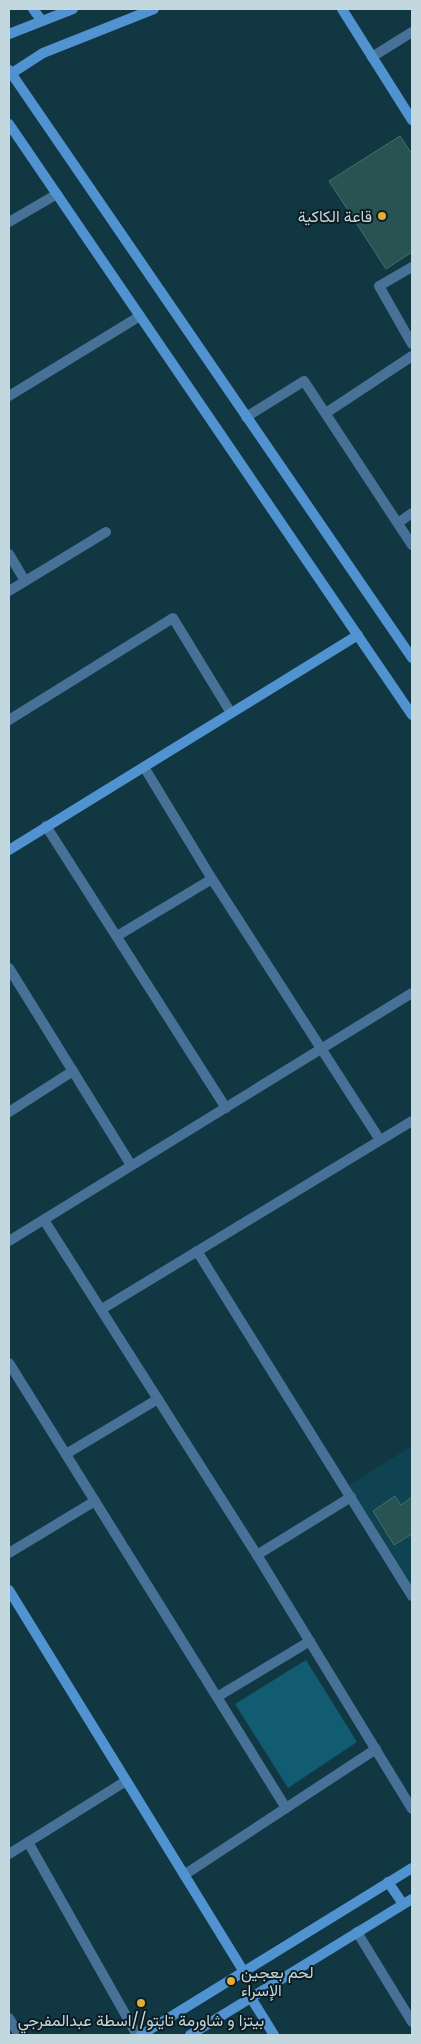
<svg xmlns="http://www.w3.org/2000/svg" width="421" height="2044" viewBox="0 0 421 2044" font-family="Poppins,Vazirmatn,sans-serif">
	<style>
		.built { fill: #0f4351 }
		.green { fill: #115c70 }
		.building { fill: #295352; stroke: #456f6e }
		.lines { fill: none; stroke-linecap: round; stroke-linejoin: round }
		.street { stroke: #487198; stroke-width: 10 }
		.secondary { stroke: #5193d1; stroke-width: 10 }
		.poi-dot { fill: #e2ae34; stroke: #0c1c21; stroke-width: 2 }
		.labels { text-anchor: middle; stroke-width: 4; stroke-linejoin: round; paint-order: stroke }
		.poi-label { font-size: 16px; fill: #c3d7df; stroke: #0c1c21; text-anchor: end }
	</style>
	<rect width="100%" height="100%" fill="#103742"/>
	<!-- built -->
	<polygon class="built" points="412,1446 412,1587 349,1485"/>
	<!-- green -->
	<polygon class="green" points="306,1660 357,1742 288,1788 235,1704"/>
	<!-- building -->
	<g class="building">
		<polygon points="400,136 412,154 412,252 386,269 329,181"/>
		<polygon points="395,1496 401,1505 412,1497 412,1534 394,1545 373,1511"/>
	</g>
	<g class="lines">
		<!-- street -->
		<g class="street">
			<polyline points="372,57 412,32"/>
			<polyline points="9,222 57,194"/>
			<polyline points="412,267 379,286 412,344"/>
			<polyline points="9,396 140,316"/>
			<polyline points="326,413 412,356"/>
			<polyline points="246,417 304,381 412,545"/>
			<polyline points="398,523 412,513"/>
			<polyline points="9,554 25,581"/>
			<polyline points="9,591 106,532"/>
			<polyline points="9,720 173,618 231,713"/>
			<polyline points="144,767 212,879 380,1140"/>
			<polyline points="46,826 226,1108"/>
			<polyline points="117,936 212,879"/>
			<polyline points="9,968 131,1165"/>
			<polyline points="9,1112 73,1071"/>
			<polyline points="44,1220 257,1555 412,1809"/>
			<polyline points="9,1241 412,993"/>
			<polyline points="197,1251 412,1596"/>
			<polyline points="102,1309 412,1121"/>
			<polyline points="9,1363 286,1808"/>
			<polyline points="66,1454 158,1399"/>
			<polyline points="9,1553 95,1501"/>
			<polyline points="257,1555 351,1497"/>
			<polyline points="217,1697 310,1641"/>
			<polyline points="28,1842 137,2035"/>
			<polyline points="9,1854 126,1781"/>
			<polyline points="184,1875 376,1749"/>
			<polyline points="357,1932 412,2022"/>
			<polyline points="9,2018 19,2035"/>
		</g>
		<!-- secondary -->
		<g class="secondary">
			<polyline points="33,9 42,21"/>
			<polyline points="342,9 412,120"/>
			<polyline points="9,34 73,9"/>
			<polyline points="9,70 412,658"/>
			<polyline points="9,75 43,53 154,9"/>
			<polyline points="9,124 412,715"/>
			<polyline points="9,850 358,635"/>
			<polyline points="9,1590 244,1972"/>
			<polyline points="388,1882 403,1904"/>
			<polyline points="251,1998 274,2035"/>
			<polyline points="141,2035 412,1868"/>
			<polyline points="190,2035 412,1899"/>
		</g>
	</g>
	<!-- markers -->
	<g class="poi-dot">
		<circle cx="382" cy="216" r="5"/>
		<circle cx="231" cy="1981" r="5"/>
		<circle cx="141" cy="2003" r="5"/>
	</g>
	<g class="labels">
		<!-- poi labels -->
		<g class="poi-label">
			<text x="372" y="222">قاعة الكاكية</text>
			<text x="241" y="1978" text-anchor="start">لحم بعجين<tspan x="241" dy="18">الإسراء</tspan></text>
			<text x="141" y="2026" text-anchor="middle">بيتزا و شاورمة تايتو//اسطة عبدالمفرجي</text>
		</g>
	</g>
	<!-- border -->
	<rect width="421" height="2044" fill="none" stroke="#c3d7df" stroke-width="20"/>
</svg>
